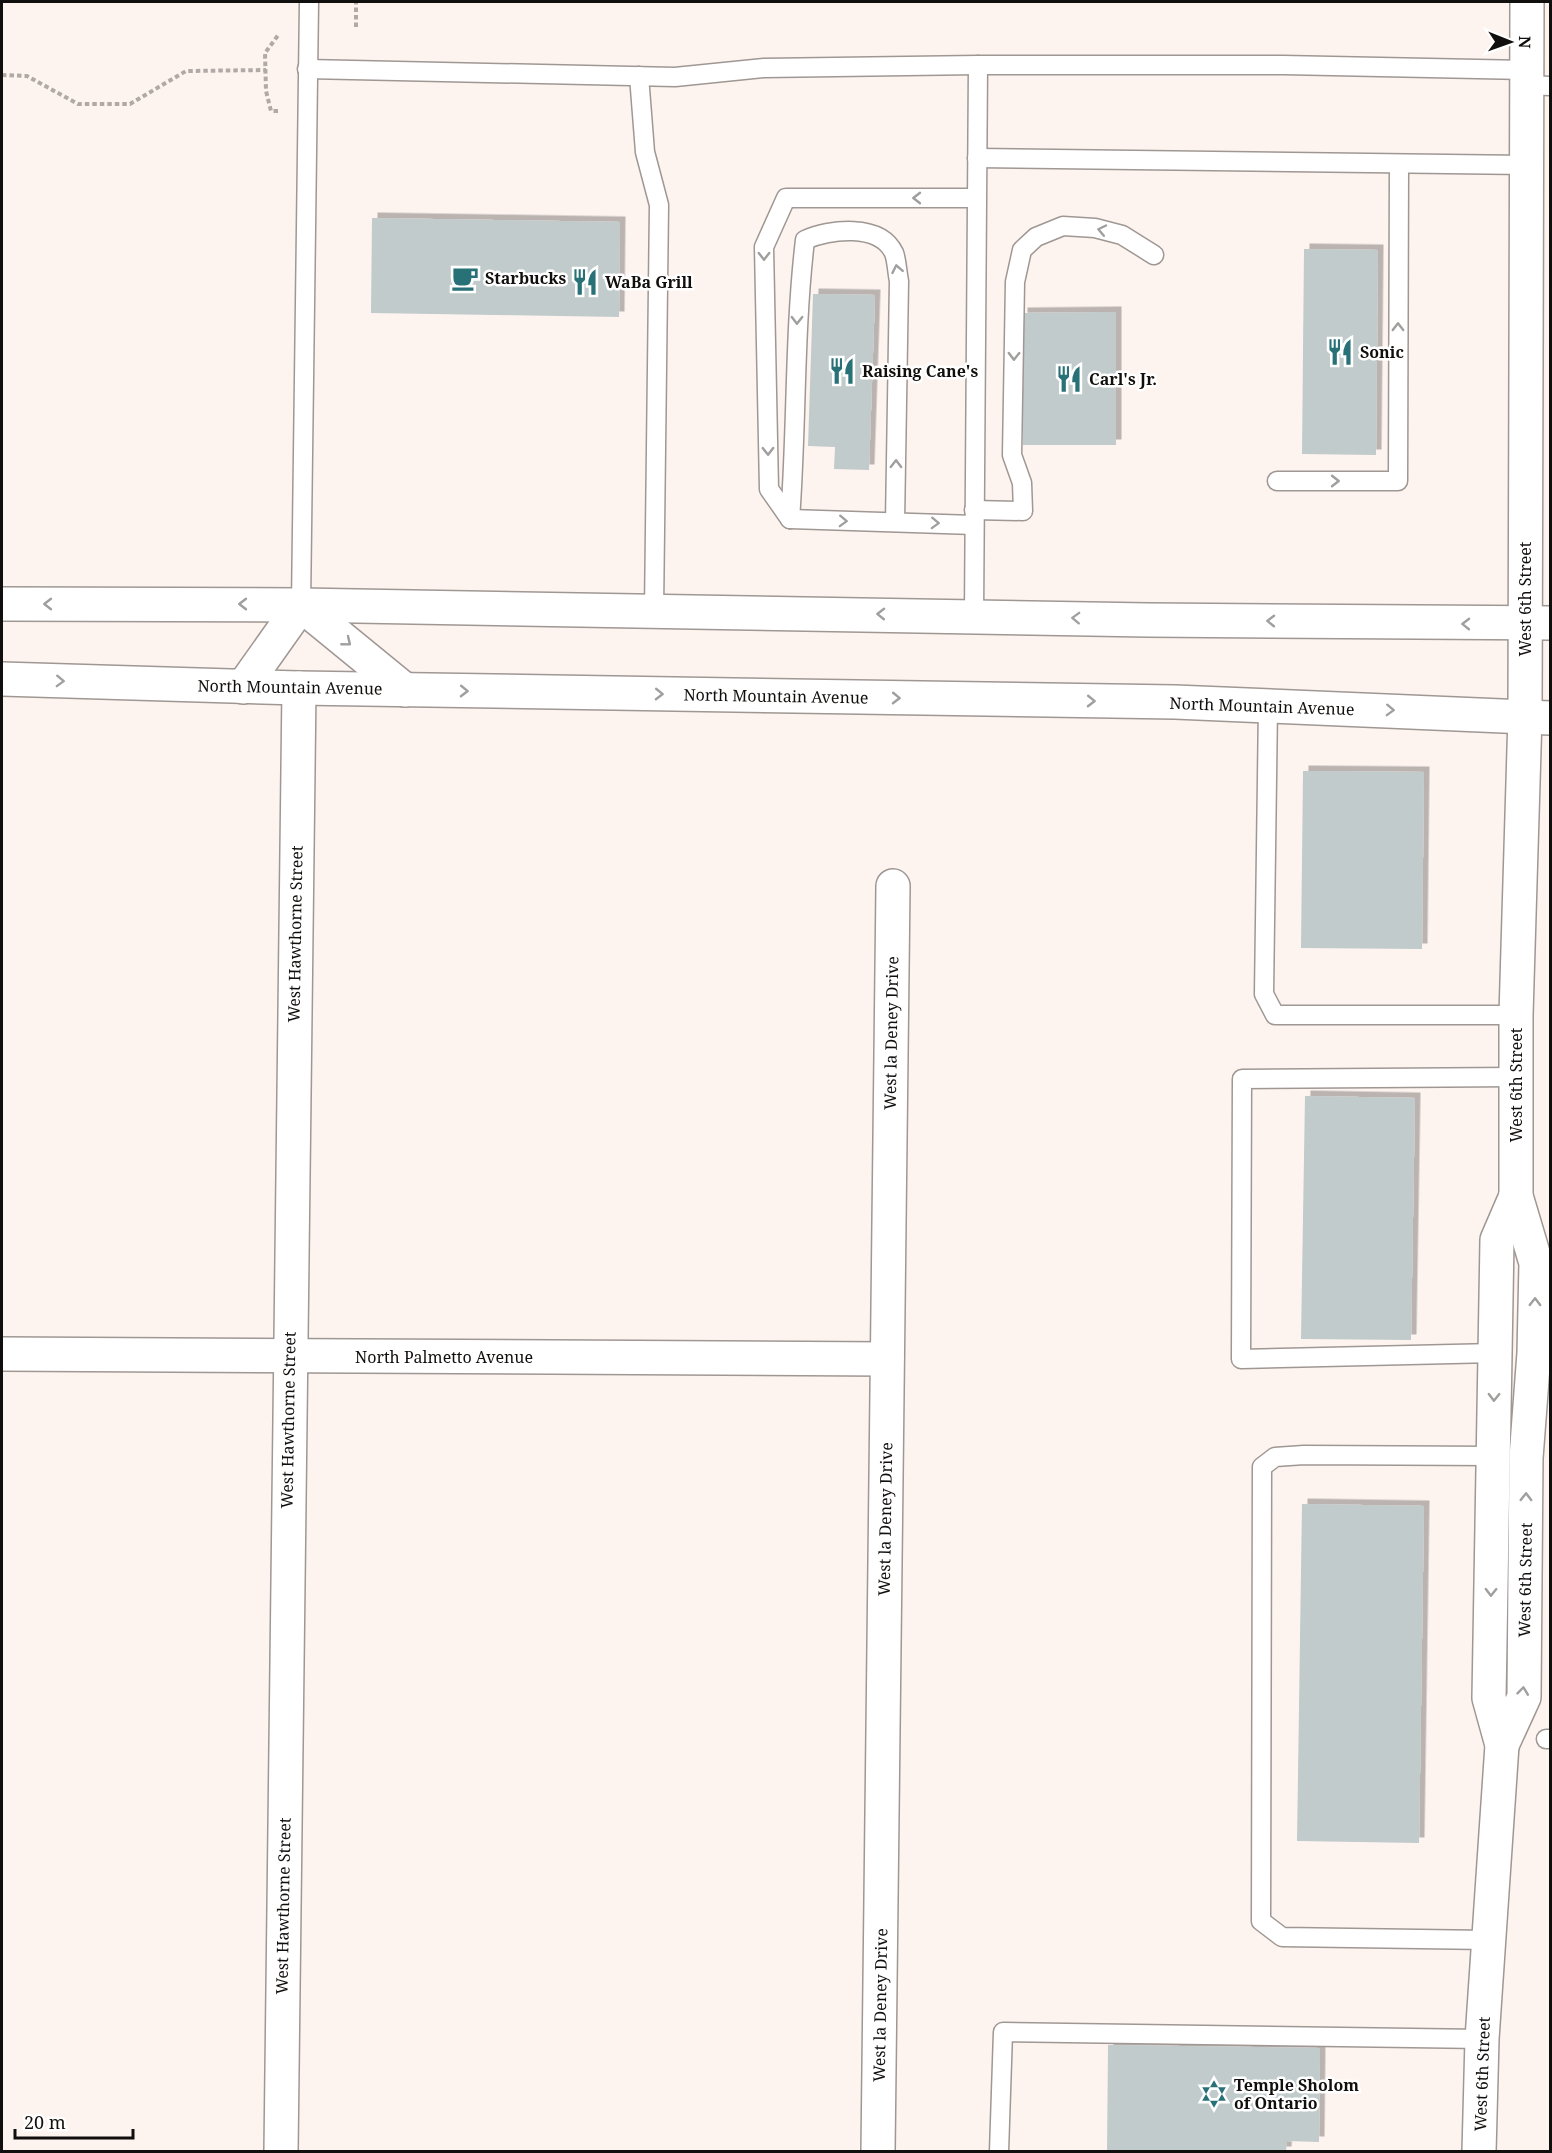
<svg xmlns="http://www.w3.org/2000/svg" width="1552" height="2153" viewBox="0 0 1552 2153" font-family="'Noto Serif',serif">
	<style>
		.building { fill: #c1cbcb; filter: url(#shadow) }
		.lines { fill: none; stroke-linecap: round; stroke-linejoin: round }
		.service-casing { stroke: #9f9793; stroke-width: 21 }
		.minor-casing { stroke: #9f9793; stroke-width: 36 }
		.tertiary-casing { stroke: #9f9793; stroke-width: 36 }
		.secondary-casing { stroke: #9f9793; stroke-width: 36 }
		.path { stroke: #b0a9a6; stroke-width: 4; stroke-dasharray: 4.5 3; stroke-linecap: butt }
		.service { stroke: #fff; stroke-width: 18 }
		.minor { stroke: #fff; stroke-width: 33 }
		.tertiary { stroke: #fff; stroke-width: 33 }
		.secondary { stroke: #fff; stroke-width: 33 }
		.oneway { stroke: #a09f9e }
		.labels { text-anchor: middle; stroke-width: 5; stroke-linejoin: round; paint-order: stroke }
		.poi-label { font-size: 16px; font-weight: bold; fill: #110f0d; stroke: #fff; text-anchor: start }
		.street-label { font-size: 16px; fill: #110f0d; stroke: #fff }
	</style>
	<defs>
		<filter id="shadow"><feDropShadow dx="5.5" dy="-5.5" stdDeviation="0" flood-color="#0004"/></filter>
	</defs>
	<rect width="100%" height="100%" fill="#fdf4f0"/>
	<!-- building -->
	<g class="building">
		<polygon points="372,218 620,222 619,317 371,313"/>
		<polygon points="1304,249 1378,250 1376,455 1302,454"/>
		<polygon points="813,294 875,295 869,470 834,469 835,447 808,446"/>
		<polygon points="1116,312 1116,445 1023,445 1022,313"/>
		<polygon points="1303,771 1424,772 1422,949 1301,948"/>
		<polygon points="1305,1096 1415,1098 1411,1340 1301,1339"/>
		<polygon points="1302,1504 1424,1506 1419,1843 1297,1841"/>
		<polygon points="1108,2045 1320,2048 1319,2142 1287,2141 1286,2152 1107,2152"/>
	</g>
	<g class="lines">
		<defs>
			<g id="service">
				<polyline points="307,69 675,77 764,68 978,65 1283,65 1526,70"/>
				<polyline points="639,76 645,152 659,205 654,611"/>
				<polyline points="1526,85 1550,86"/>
				<polyline points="977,158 1526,165"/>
				<polyline points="1277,481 1398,481 1399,165"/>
				<polyline points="974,510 1023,511 1022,483 1012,455 1015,282 1022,250 1036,237 1063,226 1095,228 1122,235 1154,255"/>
				<path d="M 790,519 C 797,426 794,333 805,240 C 829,229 880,223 894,253 C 897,261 897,272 899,281 L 895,522"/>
				<polyline points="790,519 769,489 764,247 786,198 976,198"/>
				<polyline points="790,519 974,525"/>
				<polyline points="301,605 309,2"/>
				<polyline points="974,615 978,65"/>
				<polyline points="1268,706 1264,994 1275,1015 1516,1015"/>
				<polyline points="1495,1353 1241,1359 1242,1079 1516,1077"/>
				<polyline points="1546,1739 1550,1739"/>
				<polyline points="1488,1940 1282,1937 1261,1921 1262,1467 1275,1457 1304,1455 1493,1456"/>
				<polyline points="999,2152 1003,2032 1482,2039"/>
			</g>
			<g id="minor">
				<polyline points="2,1354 887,1359"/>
				<polyline points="281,2152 299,688"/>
				<polyline points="878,2152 893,886"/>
			</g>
			<g id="tertiary">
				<polyline points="1502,1745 1524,1697 1526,1458 1534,1353 1536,1263 1516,1196 1516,1015 1525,716 1527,2"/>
				<polyline points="1479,2152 1482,2039 1502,1745 1489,1698 1497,1240 1516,1196"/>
			</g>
			<g id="secondary">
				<polyline points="2,604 301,605 1148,620 1550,623"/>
				<polyline points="301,605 405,690"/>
				<polyline points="2,679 299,688 1175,702 1550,718"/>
				<polyline points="243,687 301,605"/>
			</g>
		</defs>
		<!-- service casing -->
		<use href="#service" class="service-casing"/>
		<!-- minor casing -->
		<use href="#minor" class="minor-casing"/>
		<!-- tertiary casing -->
		<use href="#tertiary" class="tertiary-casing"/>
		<!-- secondary casing -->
		<use href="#secondary" class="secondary-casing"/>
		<!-- path -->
		<g class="path">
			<polyline points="356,27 356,2"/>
			<polyline points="2,75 27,76 78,104 130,104 186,71 266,70"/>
			<polyline points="278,111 271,111 266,91 265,53 279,34"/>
		</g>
		<!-- service -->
		<use href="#service" class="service"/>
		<!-- minor -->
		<use href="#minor" class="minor"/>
		<!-- tertiary -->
		<use href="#tertiary" class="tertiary"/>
		<!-- secondary -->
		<use href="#secondary" class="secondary"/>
	</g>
	<!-- one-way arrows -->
	<defs><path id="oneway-chevron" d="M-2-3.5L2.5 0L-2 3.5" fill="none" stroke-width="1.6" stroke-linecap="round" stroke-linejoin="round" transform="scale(1.5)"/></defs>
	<g class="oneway">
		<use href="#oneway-chevron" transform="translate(917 198) rotate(-180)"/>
		<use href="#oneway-chevron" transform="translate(1102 230) rotate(-168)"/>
		<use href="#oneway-chevron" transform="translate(764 256) rotate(90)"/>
		<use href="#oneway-chevron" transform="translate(897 269) rotate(-101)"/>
		<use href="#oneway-chevron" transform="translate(797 320) rotate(91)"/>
		<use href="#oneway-chevron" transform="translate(1398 327) rotate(-90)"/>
		<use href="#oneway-chevron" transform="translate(1014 356) rotate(91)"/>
		<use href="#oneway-chevron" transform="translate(768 451) rotate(89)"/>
		<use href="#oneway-chevron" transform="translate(896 464) rotate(-89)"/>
		<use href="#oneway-chevron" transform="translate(1335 481)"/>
		<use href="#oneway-chevron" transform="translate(843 521) rotate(2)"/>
		<use href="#oneway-chevron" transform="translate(935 523) rotate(2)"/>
		<use href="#oneway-chevron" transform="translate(48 604) rotate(-180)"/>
		<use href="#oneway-chevron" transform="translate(243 604) rotate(-180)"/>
		<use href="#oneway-chevron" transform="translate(881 614) rotate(-179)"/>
		<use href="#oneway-chevron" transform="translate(1076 618) rotate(-178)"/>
		<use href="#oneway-chevron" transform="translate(1271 621) rotate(-179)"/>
		<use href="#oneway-chevron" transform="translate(1466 624) rotate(-179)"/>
		<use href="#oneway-chevron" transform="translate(347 642) rotate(39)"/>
		<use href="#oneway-chevron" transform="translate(60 681) rotate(2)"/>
		<use href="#oneway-chevron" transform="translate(464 691) rotate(1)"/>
		<use href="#oneway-chevron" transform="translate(659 694) rotate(1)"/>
		<use href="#oneway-chevron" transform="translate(896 698) rotate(1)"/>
		<use href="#oneway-chevron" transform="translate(1091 701) rotate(1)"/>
		<use href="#oneway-chevron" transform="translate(1390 710) rotate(2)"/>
		<use href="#oneway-chevron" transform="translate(1535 1302) rotate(-89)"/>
		<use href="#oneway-chevron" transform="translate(1494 1397) rotate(91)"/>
		<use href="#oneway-chevron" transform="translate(1526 1497) rotate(-89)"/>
		<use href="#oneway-chevron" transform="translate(1491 1592) rotate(91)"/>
		<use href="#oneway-chevron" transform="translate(1523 1691) rotate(-83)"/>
	</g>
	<!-- icons -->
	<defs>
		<symbol id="cafe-bare" viewBox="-9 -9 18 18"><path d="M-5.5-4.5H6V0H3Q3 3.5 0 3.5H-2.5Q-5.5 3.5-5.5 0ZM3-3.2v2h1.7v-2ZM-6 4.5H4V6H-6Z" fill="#287277" stroke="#fff" stroke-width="2.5" paint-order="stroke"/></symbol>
		<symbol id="restaurant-bare" viewBox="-9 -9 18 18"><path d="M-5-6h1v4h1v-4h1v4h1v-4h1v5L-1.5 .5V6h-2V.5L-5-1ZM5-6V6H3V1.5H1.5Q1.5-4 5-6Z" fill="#287277" stroke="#fff" stroke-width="2.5" paint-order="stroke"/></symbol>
		<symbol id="synagogue-bare" viewBox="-9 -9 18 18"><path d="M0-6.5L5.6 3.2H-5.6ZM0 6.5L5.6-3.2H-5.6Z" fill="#287277" stroke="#fff" stroke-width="2.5" paint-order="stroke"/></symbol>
	</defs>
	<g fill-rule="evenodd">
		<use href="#cafe-bare" x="446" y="259" width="38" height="38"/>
		<use href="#restaurant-bare" x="566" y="263" width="38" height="38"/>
		<use href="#restaurant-bare" x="1321" y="333" width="38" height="38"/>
		<use href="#restaurant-bare" x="823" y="352" width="38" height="38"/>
		<use href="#restaurant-bare" x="1050" y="360" width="38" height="38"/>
		<use href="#synagogue-bare" x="1195" y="2075" width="38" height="38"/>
	</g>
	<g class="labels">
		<!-- poi labels -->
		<g class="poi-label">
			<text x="485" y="284">Starbucks</text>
			<text x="605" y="288">WaBa Grill</text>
			<text x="1360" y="358">Sonic</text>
			<text x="862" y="377">Raising Cane's</text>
			<text x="1089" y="385">Carl's Jr.</text>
			<text x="1234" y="2091">Temple Sholom<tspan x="1234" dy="18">of Ontario</tspan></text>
		</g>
		<!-- street labels -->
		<g class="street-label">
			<text transform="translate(1525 599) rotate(-90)" y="6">West 6th Street</text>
			<text transform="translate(290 687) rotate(1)" y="6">North Mountain Avenue</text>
			<text transform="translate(776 696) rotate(1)" y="6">North Mountain Avenue</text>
			<text transform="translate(1262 706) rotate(2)" y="6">North Mountain Avenue</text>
			<text transform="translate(295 934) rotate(-89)" y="6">West Hawthorne Street</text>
			<text transform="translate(891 1033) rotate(-89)" y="6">West la Deney Drive</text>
			<text transform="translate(1516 1085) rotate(-90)" y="6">West 6th Street</text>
			<text x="444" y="1363">North Palmetto Avenue</text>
			<text transform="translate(288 1420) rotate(-89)" y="6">West Hawthorne Street</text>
			<text transform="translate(885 1519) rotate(-89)" y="6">West la Deney Drive</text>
			<text transform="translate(1525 1580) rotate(-89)" y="6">West 6th Street</text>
			<text transform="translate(283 1906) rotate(-89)" y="6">West Hawthorne Street</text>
			<text transform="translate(880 2005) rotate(-89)" y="6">West la Deney Drive</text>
			<text transform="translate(1482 2074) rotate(-88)" y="6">West 6th Street</text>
		</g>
	</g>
	<!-- border -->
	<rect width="1552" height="2153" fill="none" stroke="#110f0d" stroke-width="6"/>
	<!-- north arrow -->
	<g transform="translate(1510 42) rotate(91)" stroke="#ffffff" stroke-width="4.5" paint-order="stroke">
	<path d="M0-4.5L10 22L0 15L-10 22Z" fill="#110f0d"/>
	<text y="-9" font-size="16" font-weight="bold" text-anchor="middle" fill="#110f0d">N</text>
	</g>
	<!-- scale -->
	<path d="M15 2129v9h118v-9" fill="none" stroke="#110f0d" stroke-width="3"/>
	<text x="24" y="2129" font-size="18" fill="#110f0d" stroke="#ffffff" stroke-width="4.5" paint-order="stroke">20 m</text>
</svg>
